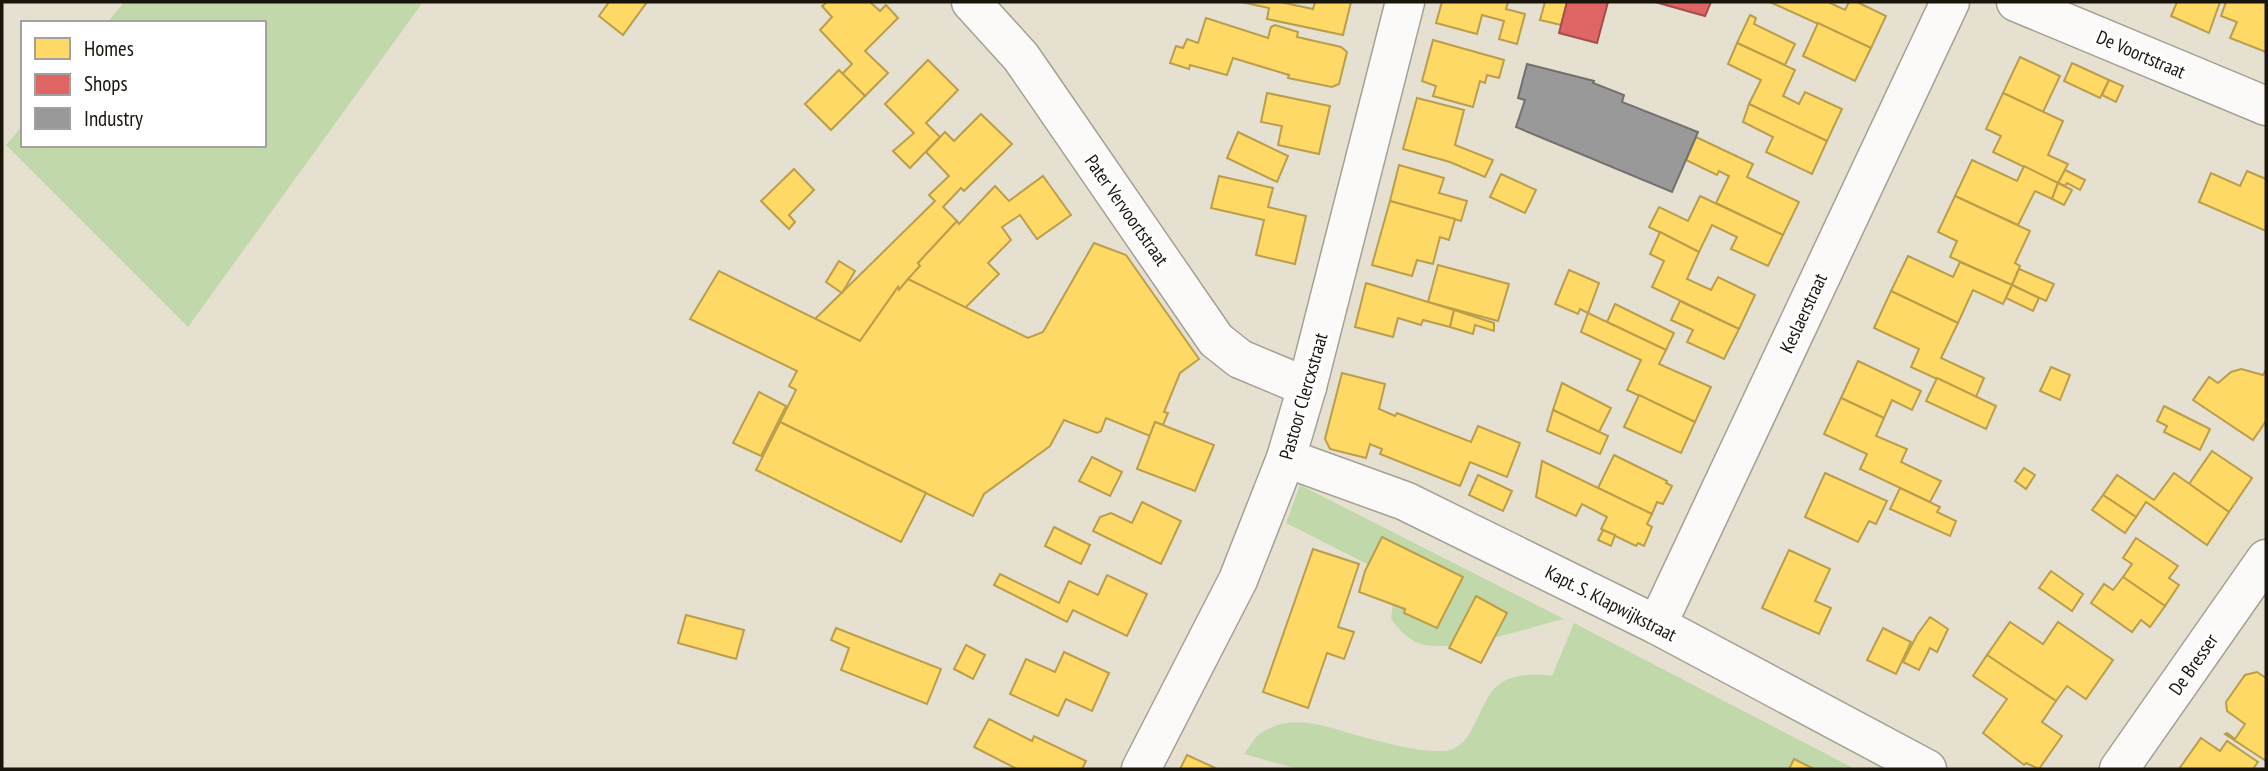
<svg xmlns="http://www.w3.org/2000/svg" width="2268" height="771" viewBox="0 0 2268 771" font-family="'PT Sans Narrow',sans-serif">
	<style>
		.green { fill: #c1d9aa }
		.homes { fill: #ffd966; stroke: #ba9e4b; stroke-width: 2 }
		.shops { fill: #e06666; stroke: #a44e4b; stroke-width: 2 }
		.industry { fill: #999; stroke: #73716e; stroke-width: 2 }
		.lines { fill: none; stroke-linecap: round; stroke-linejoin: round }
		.minor-casing { stroke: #a5a094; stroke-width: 41 }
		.minor { stroke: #fbfaf8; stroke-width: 38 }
		.labels { text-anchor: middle; stroke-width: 7; stroke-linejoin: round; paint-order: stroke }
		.street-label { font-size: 19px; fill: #19150b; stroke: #fff }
	</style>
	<rect width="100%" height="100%" fill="#e6e0d0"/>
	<!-- green -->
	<g class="green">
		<polygon points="124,2 423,2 188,327 6,145 23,125 23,145 264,145 264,23 107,23"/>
		<path d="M 1300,485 L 1564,619 C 1530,627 1457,652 1425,645 C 1410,642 1400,631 1391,619 L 1393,602 L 1375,568 L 1286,523 Z"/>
		<path d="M 1574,623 L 1855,769 L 1298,769 L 1244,754 C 1249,748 1254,737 1261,733 C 1293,712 1326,727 1359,736 C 1387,743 1415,752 1444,751 C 1474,750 1478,703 1496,687 C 1509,674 1535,673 1552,676 Z"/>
	</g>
	<!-- homes -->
	<g class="homes">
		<polygon points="609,2 647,2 623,35 599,16"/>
		<polygon points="827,2 870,2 880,11 886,5 898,18 865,51 888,73 865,96 842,74 852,64 820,30 832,17 822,6"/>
		<polygon points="1241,2 1280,2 1313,9 1315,2 1351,2 1343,35 1267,19 1269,8"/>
		<polygon points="1442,2 1508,2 1506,9 1525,14 1517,44 1499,39 1504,21 1482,15 1477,34 1436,23"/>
		<polygon points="1545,2 1567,2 1561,25 1540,20"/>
		<polygon points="1770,2 1828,2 1845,10 1849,2 1857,2 1886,16 1871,48"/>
		<polygon points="2177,2 2220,2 2209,33 2171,16"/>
		<polygon points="2226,2 2266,2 2266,52 2230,38 2237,22 2221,16"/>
		<polygon points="1750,15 1756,18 1754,24 1795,44 1785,65 1737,43"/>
		<polygon points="1206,18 1268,38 1271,27 1275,25 1298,32 1297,37 1341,47 1347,52 1339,84 1332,87 1288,78 1289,75 1233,58 1227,75 1190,65 1189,69 1170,63 1176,46 1183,48 1187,39 1198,43"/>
		<polygon points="1818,23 1871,48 1855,81 1803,56"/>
		<polygon points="1433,40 1504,60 1499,78 1487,75 1485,83 1480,81 1473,107 1433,96 1436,86 1422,81"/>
		<polygon points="1737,43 1795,70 1783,96 1799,104 1805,92 1842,109 1827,141 1749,104 1761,80 1728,64"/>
		<polygon points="2020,57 2060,76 2043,112 2003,93"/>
		<polygon points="928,60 958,90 926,123 940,137 910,168 893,151 914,133 885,104"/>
		<polygon points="2072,63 2109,80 2100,98 2064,81"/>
		<polygon points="839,70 865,96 831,130 805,104"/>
		<polygon points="2109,80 2123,86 2116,102 2102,95"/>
		<polygon points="1267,93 1330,106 1319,154 1278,145 1282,126 1261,122"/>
		<polygon points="2003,93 2063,121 2048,155 2068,164 2058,183 1993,152 2001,136 1986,129"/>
		<polygon points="1417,98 1464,110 1455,145 1493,160 1485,177 1450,162 1403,149"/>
		<polygon points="1749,104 1827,141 1812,174 1766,152 1773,137 1743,122"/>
		<polygon points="981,114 1012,144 964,191 961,188 943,207 957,221 918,263 920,266 899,290 898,287 860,341 815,319 935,201 929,195 949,176 926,152 945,132 954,141"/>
		<polygon points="1238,132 1288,156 1277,182 1227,158"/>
		<polygon points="1696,137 1753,164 1747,177 1799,202 1783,235 1716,203 1729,176 1719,171 1717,175 1686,160"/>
		<polygon points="1972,160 2017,181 2024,166 2058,183 2052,199 2035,191 2018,225 1955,196"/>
		<polygon points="1399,165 1444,178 1439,193 1467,201 1461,221 1390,201"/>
		<polygon points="794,169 814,190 789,215 795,222 789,229 761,201"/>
		<polygon points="2065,170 2085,180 2080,190 2067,183 2065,186 2058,183"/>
		<polygon points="2247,171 2266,179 2266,231 2199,202 2211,173 2240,186"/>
		<polygon points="1501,174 1536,190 1525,213 1490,197"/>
		<polygon points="1043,176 1071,215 1037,239 1020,215 1002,227 1011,240 988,263 999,274 965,308 908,279 920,266 918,263 957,221 959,224 995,186 1009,201"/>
		<polygon points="1219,176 1273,188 1268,207 1306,216 1295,264 1256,255 1264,220 1211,208"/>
		<polygon points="2058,183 2072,190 2064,205 2052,199"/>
		<polygon points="1700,196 1783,235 1768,266 1731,249 1737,237 1712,225 1699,252 1649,227 1659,207 1688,221"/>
		<polygon points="1955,196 2030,231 2015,263 2020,266 2012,285 1950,257 1957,241 1938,232"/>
		<polygon points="1390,201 1455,219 1449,240 1440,237 1433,264 1417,260 1412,276 1372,265"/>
		<polygon points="1660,232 1699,252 1687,279 1711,290 1718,277 1755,295 1739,329 1652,287 1664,261 1650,254"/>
		<polygon points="1094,243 1126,255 1199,359 1180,373 1164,412 1168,413 1163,425 1155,422 1150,436 1106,418 1101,431 1097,433 1064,420 1050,446 984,494 973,516 780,422 796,390 789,386 797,371 690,319 719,271 860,341 898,287 899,290 908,279 1028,338 1043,332"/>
		<polygon points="1908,256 1953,277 1960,262 2012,285 2003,304 1973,290 1958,323 1891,291"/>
		<polygon points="839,261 855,271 842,293 826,282"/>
		<polygon points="1438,265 1509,284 1498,321 1428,302"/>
		<polygon points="2019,269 2054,284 2046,301 2012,285"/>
		<polygon points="1569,270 1599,283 1588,313 1580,309 1578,314 1555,304"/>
		<polygon points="1366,283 1454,310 1450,327 1423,320 1421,325 1398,318 1393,337 1355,327"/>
		<polygon points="2012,285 2039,298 2033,311 2006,298"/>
		<polygon points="1891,291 1958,323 1941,358 1984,378 1976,397 1911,367 1919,349 1874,328"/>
		<polygon points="1680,301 1739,329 1724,359 1687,342 1693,330 1671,320"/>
		<polygon points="1615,304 1674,333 1666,350 1607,322"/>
		<polygon points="1454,310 1494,323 1494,331 1475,325 1473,334 1450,327"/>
		<polygon points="1588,313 1666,350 1659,364 1711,387 1695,422 1627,390 1641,360 1581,332"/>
		<polygon points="1858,361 1921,391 1912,410 1892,400 1884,418 1841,398"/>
		<polygon points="2051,367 2070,375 2060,400 2040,391"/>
		<polygon points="2241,369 2263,375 2266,370 2266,421 2253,440 2193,400 2209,377 2218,383 2231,372"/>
		<polygon points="1342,373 1385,384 1379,409 1395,416 1397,413 1471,442 1478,426 1520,443 1507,477 1470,462 1460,486 1380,454 1382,449 1370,444 1366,458 1330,449 1325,439"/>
		<polygon points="1937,378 1996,406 1986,429 1926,401"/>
		<polygon points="1562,383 1611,408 1599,432 1553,410"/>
		<polygon points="759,392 786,406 761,456 733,443"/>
		<polygon points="1639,395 1695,422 1681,453 1624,427"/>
		<polygon points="1841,398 1884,418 1876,436 1907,449 1901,462 1941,481 1930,502 1860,469 1867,454 1824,434"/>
		<polygon points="2164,406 2210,429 2200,450 2164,432 2167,426 2157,421"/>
		<polygon points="1553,410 1608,436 1600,454 1547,431"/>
		<polygon points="780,422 926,493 901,542 756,470"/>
		<polygon points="1155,422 1214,445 1195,491 1137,469"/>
		<polygon points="2212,451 2252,478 2229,512 2189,484"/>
		<polygon points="1614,455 1667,481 1666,483 1672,486 1663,504 1657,502 1652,514 1598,488"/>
		<polygon points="1092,457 1122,472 1110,496 1079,481"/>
		<polygon points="1542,461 1652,514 1647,524 1652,527 1644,546 1638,543 1636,546 1601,529 1607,517 1582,504 1576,516 1536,497"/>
		<polygon points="2024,468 2035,475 2026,489 2015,481"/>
		<polygon points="1825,473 1887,501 1876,524 1869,521 1858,542 1805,517"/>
		<polygon points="2174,473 2229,512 2207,545 2146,502 2136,517 2103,495 2117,475 2154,500"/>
		<polygon points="1478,475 1512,491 1503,511 1469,495"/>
		<polygon points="1900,488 1940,507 1937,512 1956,521 1950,536 1890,509"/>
		<polygon points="2103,495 2136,517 2125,533 2092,510"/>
		<polygon points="1142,502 1181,521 1161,564 1093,531 1100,517 1111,513 1132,523"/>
		<polygon points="1054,527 1090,545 1081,564 1045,546"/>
		<polygon points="1603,530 1615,535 1611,546 1598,540"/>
		<polygon points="1382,537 1463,577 1437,628 1404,613 1405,609 1359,592 1365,571"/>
		<polygon points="2136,538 2178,566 2169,578 2179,585 2165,606 2123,577 2132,564 2123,558"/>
		<polygon points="1313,549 1359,564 1338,627 1354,632 1344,659 1327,653 1308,708 1263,692"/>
		<polygon points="1789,550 1830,569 1815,601 1831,608 1819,634 1762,608"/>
		<polygon points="2051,571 2083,594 2072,611 2039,588"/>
		<polygon points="1000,574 1059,603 1069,581 1098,595 1107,575 1147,594 1127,636 1073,610 1067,622 994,585"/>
		<polygon points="2123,577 2165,606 2150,627 2141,620 2132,632 2091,603 2104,584 2113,590"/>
		<polygon points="1476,596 1507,613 1481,663 1449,648"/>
		<polygon points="686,615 744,630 736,659 678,643"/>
		<polygon points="1930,617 1948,629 1937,652 1930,648 1919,670 1903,662 1917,635"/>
		<polygon points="2010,622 2043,644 2058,622 2113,660 2086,699 2067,686 2056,701 1987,655"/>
		<polygon points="836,628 941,669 927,704 841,670 849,648 831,640"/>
		<polygon points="1883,628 1911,642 1896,674 1867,660"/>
		<polygon points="966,645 985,655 973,679 954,669"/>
		<polygon points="1064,652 1109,673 1092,711 1066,699 1058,716 1010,694 1026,659 1055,672"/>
		<polygon points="1987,655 2056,701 2042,722 2062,736 2039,769 2026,763 2024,765 1983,733 2007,699 1973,676"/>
		<polygon points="2257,672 2266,678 2266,761 2225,734 2227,733 2235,739 2245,724 2227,711 2226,702 2245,675"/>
		<polygon points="989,719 1032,741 1034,736 1086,761 1082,769 1017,769 974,747"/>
		<polygon points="2201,738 2220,751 2227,741 2258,762 2253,769 2179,769"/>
		<polygon points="1187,755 1213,767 1217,769 1180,769"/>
		<polygon points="1794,759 1814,769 1789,769"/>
	</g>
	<!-- shops -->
	<g class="shops">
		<polygon points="1567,2 1608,2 1597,43 1559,33"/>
		<polygon points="1655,2 1711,2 1705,16"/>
	</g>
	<!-- industry -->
	<polygon class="industry" points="1527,64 1594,81 1593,83 1624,95 1622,102 1698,132 1672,192 1516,127 1525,100 1518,98"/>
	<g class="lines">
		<defs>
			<g id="minor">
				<polyline points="971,2 1021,57 1216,340 1240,359 1307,387"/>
				<polyline points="2016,2 2266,106"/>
				<polyline points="1286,458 1405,501 1657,625 1927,769"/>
				<polyline points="1657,625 1950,2"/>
				<polyline points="1141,769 1238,580 1286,458 1307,387 1405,2"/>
				<polyline points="2119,769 2266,559"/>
			</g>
		</defs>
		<!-- minor casing -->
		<use href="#minor" class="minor-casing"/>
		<!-- minor -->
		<use href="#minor" class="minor"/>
	</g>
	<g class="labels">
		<!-- street labels -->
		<g class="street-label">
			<text transform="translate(2141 54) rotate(23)" y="7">De Voortstraat</text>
			<text transform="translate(1127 210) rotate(55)" y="7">Pater Vervoortstraat</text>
			<text transform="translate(1803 313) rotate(-65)" y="7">Keslaerstraat</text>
			<text transform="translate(1303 396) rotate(-74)" y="7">Pastoor Clercxstraat</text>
			<text transform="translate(1611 603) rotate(27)" y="7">Kapt. S. Klapwijkstraat</text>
			<text transform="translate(2193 664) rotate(-55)" y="7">De Bresser</text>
		</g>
	</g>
	<!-- border -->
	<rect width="2268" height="771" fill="none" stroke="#19150b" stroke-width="7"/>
	<!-- legend -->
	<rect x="21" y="21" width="245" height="126" fill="#ffffff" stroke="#a3a19d" stroke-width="2"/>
	<rect x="35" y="38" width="35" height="21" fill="#ffd966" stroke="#a3a19d" stroke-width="2"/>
	<text x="84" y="56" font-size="21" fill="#19150b">Homes</text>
	<rect x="35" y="74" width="35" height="21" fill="#e06666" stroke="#a3a19d" stroke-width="2"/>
	<text x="84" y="91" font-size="21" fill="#19150b">Shops</text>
	<rect x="35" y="108" width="35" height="21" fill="#999999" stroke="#a3a19d" stroke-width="2"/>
	<text x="84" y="126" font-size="21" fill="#19150b">Industry</text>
</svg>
